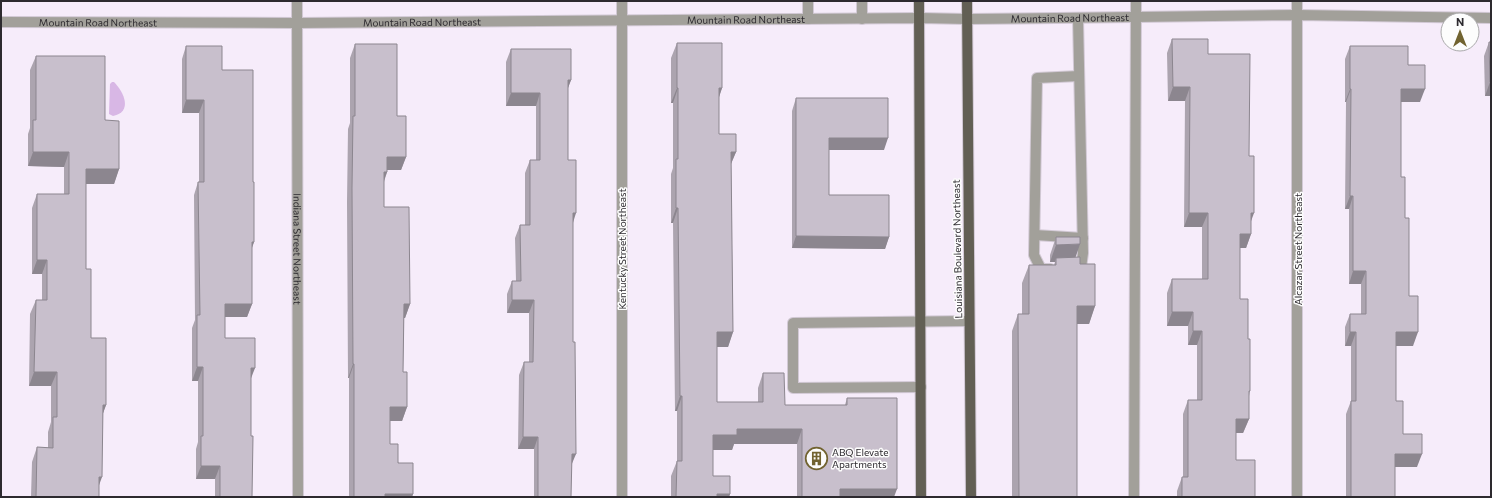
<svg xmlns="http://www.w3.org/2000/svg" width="1492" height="498" viewBox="0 0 1492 498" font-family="Commissioner,sans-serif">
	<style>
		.water { fill: #d8b7e5 }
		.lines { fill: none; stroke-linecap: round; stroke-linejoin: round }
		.minor-casing { stroke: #d2c9d5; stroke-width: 12 }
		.major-casing { stroke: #d2c9d5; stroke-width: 12 }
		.minor { stroke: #a2a09a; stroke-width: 10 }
		.major { stroke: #625f54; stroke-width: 10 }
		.wall { fill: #aca4af }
		.shaded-wall { fill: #8c868f }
		.building { fill: #c8bfcc; stroke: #8c868f }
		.labels { text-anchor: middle; stroke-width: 3; stroke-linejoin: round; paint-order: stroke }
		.street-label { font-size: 10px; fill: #2d2a2f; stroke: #fdfdfd }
		.poi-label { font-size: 10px; fill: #2d2a2f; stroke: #fdfdfd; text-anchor: start }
	</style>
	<rect width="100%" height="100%" fill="#f6ecfa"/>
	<!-- water -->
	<path class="water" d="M 112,82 L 114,82 C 124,92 133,112 113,116 L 109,114 L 110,84 Z"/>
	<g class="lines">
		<defs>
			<g id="minor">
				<path id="s1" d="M 297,1 L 298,497"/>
				<polyline points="622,1 622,497"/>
				<polyline points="808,1 808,19"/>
				<polyline points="862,1 862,19"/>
				<polyline points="1297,1 1297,497"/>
				<path id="s2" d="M 1,22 L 297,23 L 920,18 L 967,19 L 1297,15 L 1491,18"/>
				<polyline points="1035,235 1083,238"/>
				<polyline points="1072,268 1081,268 1083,253 1078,18"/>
				<polyline points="1050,269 1041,269 1034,255 1037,78 1079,76"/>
				<polyline points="921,387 793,388 793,323 969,321"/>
				<polyline points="1134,497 1136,1"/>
			</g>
			<g id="major">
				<polyline points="919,1 921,497"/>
				<polyline points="967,1 971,497"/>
			</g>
		</defs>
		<!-- minor casing -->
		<use href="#minor" class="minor-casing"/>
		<!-- major casing -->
		<use href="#major" class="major-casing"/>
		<!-- minor -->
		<use href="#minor" class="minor"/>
		<!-- major -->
		<use href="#major" class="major"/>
	</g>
	<!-- wall -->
	<g class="wall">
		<polygon points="1172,39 1208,54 1249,156 1251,234 1246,248 1240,248 1240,299 1248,339 1250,391 1249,396 1249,419 1243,433 1236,433 1236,460 1255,497 1177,497 1177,491 1182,477 1183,477 1183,414 1188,400 1197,400 1197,345 1188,345 1188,326 1167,326 1167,293 1172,279 1202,279 1202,227 1184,227 1185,101 1168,101 1167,53"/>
		<polygon points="1489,42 1491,96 1485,96 1484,56"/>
		<polygon points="677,43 722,88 719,97 719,134 736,152 731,164 733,332 728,347 717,347 717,402 758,402 758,388 763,373 785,405 845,405 847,398 894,497 797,497 797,444 734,444 732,450 713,450 713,476 730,494 729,497 671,497 671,476 677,461 677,411 675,411 673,223 671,223 671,174 673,168 673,103 671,103 671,58"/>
		<polygon points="355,44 397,116 406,157 401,170 387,170 387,172 384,182 384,207 410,304 405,318 404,318 403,372 407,407 402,421 390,421 390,444 413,494 412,497 349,497 349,378 348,378 347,202 348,129 350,123 350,58"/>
		<polygon points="186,46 222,70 253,182 254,242 252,248 252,304 247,317 225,317 225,338 251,378 251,436 252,497 215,497 215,479 196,479 196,449 198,442 198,381 192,381 192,328 195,320 194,195 198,182 199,182 199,113 182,113 182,59"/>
		<polygon points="1350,46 1408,65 1420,102 1401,102 1401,177 1405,218 1409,296 1413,346 1396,346 1396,401 1403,434 1417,467 1395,467 1395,497 1346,497 1346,414 1351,401 1351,346 1345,346 1345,327 1350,314 1361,314 1361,284 1349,284 1349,209 1345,209 1346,102 1345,102 1345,59"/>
		<polygon points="511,49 571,80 568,88 568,160 573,223 571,497 534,497 534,449 518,449 519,375 524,362 529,362 529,313 507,313 507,294 512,281 516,281 515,238 520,225 525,225 525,173 530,160 536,160 536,106 506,106 506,62"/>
		<polygon points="36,56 105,120 119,169 114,184 86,184 86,269 91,338 106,405 103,413 99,483 99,497 31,497 32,462 37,447 48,448 48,432 51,422 51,386 29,386 30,314 36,300 42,300 42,274 32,274 32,208 37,194 64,194 64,167 28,166 28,134 30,128 30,70"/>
		<polygon points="796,98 884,150 829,150 829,195 889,237 885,249 792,248 792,111"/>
		<polygon points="1056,237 1075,257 1080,264 1095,306 1089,324 1077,324 1077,497 1012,497 1012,331 1018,314 1022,314 1022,283 1029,265 1054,265 1055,262 1050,262 1050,255"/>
	</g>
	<!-- shaded-wall -->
	<g class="shaded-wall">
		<polygon points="568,80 571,80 566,93"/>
		<polygon points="1490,82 1491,82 1491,96 1485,96"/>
		<polygon points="1173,87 1190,87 1185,101 1168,101"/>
		<polygon points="677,88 678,88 673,103 671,103"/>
		<polygon points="719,88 722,88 717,103"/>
		<polygon points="1350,89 1351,89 1346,102 1345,102"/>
		<polygon points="1401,89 1425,89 1420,102 1396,102"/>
		<polygon points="511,93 540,93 536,106 506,106"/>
		<polygon points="186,100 204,100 199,113 182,113"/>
		<polygon points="829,138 888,138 884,150 825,150"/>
		<polygon points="33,152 69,152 64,167 28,166"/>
		<polygon points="731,152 736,152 730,166"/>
		<polygon points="387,157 406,157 401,170 382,170"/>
		<polygon points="86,169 119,169 114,184 81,184"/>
		<polygon points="384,172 387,172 382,186"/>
		<polygon points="1350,196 1353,196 1349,209 1345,209"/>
		<polygon points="676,208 678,208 673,223 671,223"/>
		<polygon points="573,213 576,213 572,226"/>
		<polygon points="1189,213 1208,213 1202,227 1184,227"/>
		<polygon points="1251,213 1254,213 1249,227"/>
		<polygon points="1240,234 1251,234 1246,248 1235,248"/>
		<polygon points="796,236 889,237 885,249 792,248"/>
		<polygon points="252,242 254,242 249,255"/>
		<polygon points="1080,244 1074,262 1056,258 1055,262 1050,262 1056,245"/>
		<polygon points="37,260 47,260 42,274 32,274"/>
		<polygon points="1353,271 1366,271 1361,284 1349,284"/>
		<polygon points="512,300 534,300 529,313 507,313"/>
		<polygon points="225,304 252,304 247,317 220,317"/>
		<polygon points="404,304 410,304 405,318 399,318"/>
		<polygon points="1077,306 1095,306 1089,324 1071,324"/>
		<polygon points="1172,312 1193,312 1188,326 1167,326"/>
		<polygon points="1193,331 1202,331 1197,345 1188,345"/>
		<polygon points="717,332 733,332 728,347 712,347"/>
		<polygon points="1350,332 1356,332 1351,346 1345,346"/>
		<polygon points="1396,332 1418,332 1413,346 1391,346"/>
		<polygon points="353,364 354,364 349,378 348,378"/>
		<polygon points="197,367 203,367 198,381 192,381"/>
		<polygon points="251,368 255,368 250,381"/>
		<polygon points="34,372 57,372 51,386 29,386"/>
		<polygon points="680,396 682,396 677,411 675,411"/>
		<polygon points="103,405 106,405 101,419"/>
		<polygon points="390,407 407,407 402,421 385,421"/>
		<polygon points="1236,419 1249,419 1243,433 1230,433"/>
		<polygon points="737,429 802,429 797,444 734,444 732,450 708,450 713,435"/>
		<polygon points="523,437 538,437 534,449 518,449"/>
		<polygon points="572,454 576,454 571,466"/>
		<polygon points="1395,454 1422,454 1417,467 1391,467"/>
		<polygon points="201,466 220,466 215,479 196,479"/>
		<polygon points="99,477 102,477 97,491"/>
		<polygon points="840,489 897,489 894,497 837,497"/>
		<polygon points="385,494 413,494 412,497 384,497"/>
		<polygon points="717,494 730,494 729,497 716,497"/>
	</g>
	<!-- building -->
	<g class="building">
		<polygon points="1172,39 1208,39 1208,54 1250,54 1249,156 1254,156 1254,213 1251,213 1251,234 1240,234 1240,299 1248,299 1248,339 1250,339 1250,391 1249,391 1249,419 1236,419 1236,460 1255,460 1255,497 1182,497 1182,477 1188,477 1188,400 1202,400 1202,331 1193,331 1193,312 1172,312 1172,279 1208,279 1208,213 1189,213 1190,87 1173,87"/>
		<polygon points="1489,42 1491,42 1491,82 1490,82"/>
		<polygon points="677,43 722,43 722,88 719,88 719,134 736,134 736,152 731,152 733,332 717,332 717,402 763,402 763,373 784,373 785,405 847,405 847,398 897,398 897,489 840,489 840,497 802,497 802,429 737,429 737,435 713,435 713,476 730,476 730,494 717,494 717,497 676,497 677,461 682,461 682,396 680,396 678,208 676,208 676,159 678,159 678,88 677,88"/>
		<polygon points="355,44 397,44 397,116 406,116 406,157 387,157 387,172 384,172 384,207 409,207 410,304 404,304 403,372 407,372 407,407 390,407 390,444 398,444 398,463 413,463 413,494 385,494 385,497 354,497 354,364 353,364 352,188 353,116 355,116"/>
		<polygon points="186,46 222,46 222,70 253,70 253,182 254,182 254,242 252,242 252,304 225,304 225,338 255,338 255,368 251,368 251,436 253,436 252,497 220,497 220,466 201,466 201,436 203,436 203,367 197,367 197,315 200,315 198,182 204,182 204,100 186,100"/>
		<polygon points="1350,46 1408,46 1408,65 1425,65 1425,89 1401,89 1401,177 1405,177 1405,218 1409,218 1409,296 1418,296 1418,332 1396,332 1396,401 1403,401 1403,434 1422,434 1422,454 1395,454 1395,497 1351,497 1351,401 1356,401 1356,332 1350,332 1350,314 1366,314 1366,271 1353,271 1353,196 1350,196 1351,89 1350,89"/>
		<polygon points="511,49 571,49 571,80 568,80 568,160 576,160 576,213 573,213 573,342 575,342 576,454 572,454 571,497 538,497 538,437 523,437 524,362 533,362 534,300 512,300 512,281 521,281 520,225 530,225 530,160 540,160 540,93 511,93"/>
		<polygon points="36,56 105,56 105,120 119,121 119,169 86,169 86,269 91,269 91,338 106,338 106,405 103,405 102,477 99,477 99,497 36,497 37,447 53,448 53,417 57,417 57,372 34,372 36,300 47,300 47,260 37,260 37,194 69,194 69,152 33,152 33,120 36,120"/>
		<polygon points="796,98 888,98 888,138 829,138 829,195 889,195 889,237 796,236"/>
		<polygon points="1056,237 1080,237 1080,244 1056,245"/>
		<polygon points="1080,257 1080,264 1095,264 1095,306 1077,306 1077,497 1019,497 1018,314 1029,314 1029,265 1056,265 1056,258"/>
	</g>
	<!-- icons -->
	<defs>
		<symbol id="building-ring" viewBox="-11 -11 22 22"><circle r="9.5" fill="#fdfdfd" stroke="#716330" stroke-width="1.5"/><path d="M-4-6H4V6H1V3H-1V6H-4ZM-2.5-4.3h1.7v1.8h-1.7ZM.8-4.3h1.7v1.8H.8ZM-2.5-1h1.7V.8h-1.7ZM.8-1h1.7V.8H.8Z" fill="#716330"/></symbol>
	</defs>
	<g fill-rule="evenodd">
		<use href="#building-ring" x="804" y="446" width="25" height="25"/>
	</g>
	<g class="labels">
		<!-- street labels -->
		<g class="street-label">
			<text dy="4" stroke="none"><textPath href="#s2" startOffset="1069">Mountain Road Northeast</textPath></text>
			<text dy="4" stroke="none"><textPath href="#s2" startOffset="745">Mountain Road Northeast</textPath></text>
			<text dy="4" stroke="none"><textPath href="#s2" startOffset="97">Mountain Road Northeast</textPath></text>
			<text dy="4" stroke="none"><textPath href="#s2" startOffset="421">Mountain Road Northeast</textPath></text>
			<text dy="4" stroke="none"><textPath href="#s1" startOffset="248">Indiana Street Northeast</textPath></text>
			<text transform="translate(622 249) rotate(-90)" y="4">Kentucky Street Northeast</text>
			<text transform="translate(957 249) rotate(-91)" y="4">Louisiana Boulevard Northeast</text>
			<text transform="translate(1298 249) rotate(-90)" y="4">Alcazar Street Northeast</text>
		</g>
		<!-- poi labels -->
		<g class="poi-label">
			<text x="832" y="456">ABQ Elevate<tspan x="832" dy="12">Apartments</tspan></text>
		</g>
	</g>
	<!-- border -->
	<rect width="1492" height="498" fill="none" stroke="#2d2a2f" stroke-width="4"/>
	<!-- north arrow -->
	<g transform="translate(1460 32)"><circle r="19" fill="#fdfdfd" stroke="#aaa9ab"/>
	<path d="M0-3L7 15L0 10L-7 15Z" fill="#716330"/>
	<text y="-6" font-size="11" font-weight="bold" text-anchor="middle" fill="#2d2a2f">N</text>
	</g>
</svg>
